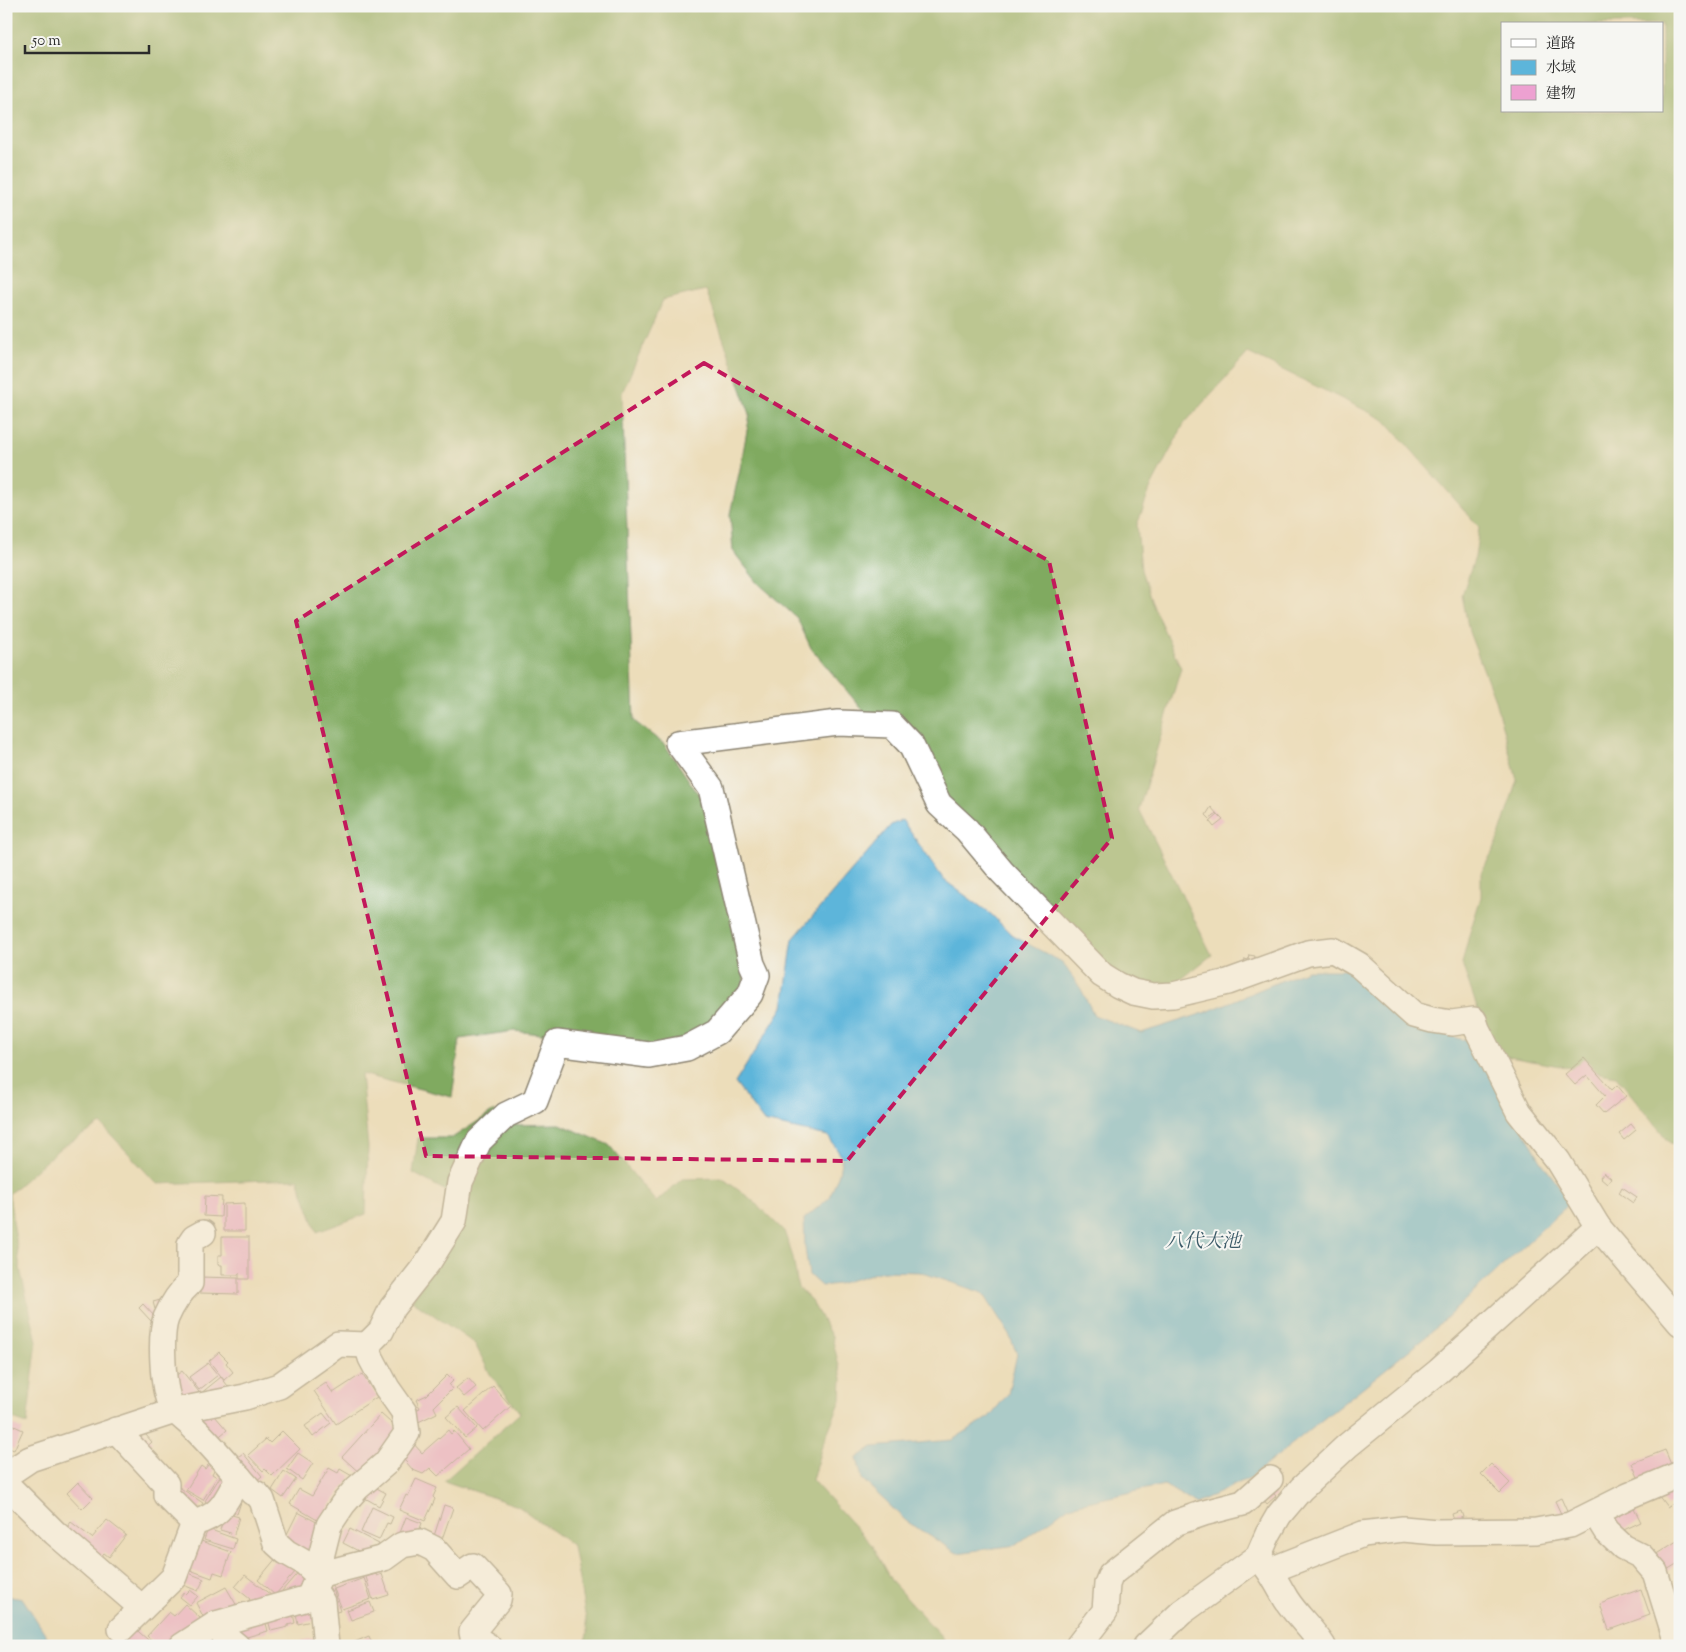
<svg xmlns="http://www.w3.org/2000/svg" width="1686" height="1652" viewBox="0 0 1686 1652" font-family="'Sorts Mill Goudy','Noto Serif JP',serif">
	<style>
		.forest { fill: #80aa61; stroke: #566a46; fill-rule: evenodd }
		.water { fill: #5db5da; stroke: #447082 }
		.building { fill: #eda1d1 }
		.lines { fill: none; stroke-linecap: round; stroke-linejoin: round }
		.minor-casing { stroke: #8c8472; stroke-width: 28 }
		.minor { stroke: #fff; stroke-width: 25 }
		.marked { fill: none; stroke: #c2185b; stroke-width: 4; stroke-dasharray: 10 6; stroke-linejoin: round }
		.labels { text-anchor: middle; stroke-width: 4; stroke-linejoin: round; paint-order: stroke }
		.water-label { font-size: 19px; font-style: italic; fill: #3c5b68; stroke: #f6f6f2 }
	</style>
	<rect width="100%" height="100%" fill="#f6f6f2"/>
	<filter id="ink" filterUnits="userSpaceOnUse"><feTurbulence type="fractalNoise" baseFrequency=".02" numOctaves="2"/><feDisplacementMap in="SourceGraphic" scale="10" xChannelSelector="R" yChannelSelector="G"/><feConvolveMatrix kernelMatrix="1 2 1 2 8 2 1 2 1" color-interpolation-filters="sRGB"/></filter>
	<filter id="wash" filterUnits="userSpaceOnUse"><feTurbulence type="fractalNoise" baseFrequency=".0096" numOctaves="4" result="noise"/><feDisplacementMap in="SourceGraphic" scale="20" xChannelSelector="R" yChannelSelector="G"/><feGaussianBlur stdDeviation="1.12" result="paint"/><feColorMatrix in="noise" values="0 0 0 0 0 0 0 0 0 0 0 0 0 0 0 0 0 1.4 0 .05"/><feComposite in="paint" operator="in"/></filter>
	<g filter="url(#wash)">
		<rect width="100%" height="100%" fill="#ecddba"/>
		<!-- forest -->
		<g class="forest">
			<path d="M 6,6 L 1680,6 L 1680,1145 L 1670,1143 L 1616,1076 L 1498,1055 L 1478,1010 L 1462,964 L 1469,935 L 1481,897 L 1481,873 L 1496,845 L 1517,780 L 1494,697 L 1469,632 L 1462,595 L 1475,557 L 1479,527 L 1385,420 L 1248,353 L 1184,424 L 1151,487 L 1137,525 L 1141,570 L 1154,608 L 1181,668 L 1139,809 L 1212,955 L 1169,989 L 1131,987 L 1109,969 L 867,715 L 811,648 L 797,618 L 758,583 L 733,551 L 730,514 L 740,469 L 750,414 L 706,290 L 663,300 L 622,393 L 634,721 L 665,745 L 705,804 L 745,967 L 743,988 L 717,1021 L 662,1048 L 514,1031 L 460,1039 L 452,1097 L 361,1074 L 368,1147 L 366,1214 L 317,1232 L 298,1179 L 157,1184 L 101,1124 L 59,1149 L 9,1194 L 21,1273 L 37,1341 L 27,1424 L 10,1418 L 6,1425 ZM 1502,24 L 1662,24 L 1662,111 L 1502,111 Z"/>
			<polygon points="494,1111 510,1125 560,1124 609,1145 656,1202 682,1179 722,1178 751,1199 784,1231 793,1257 798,1288 811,1300 832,1337 842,1378 841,1400 822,1446 812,1480 871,1544 892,1582 941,1636 947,1646 583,1646 588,1631 573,1546 518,1506 444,1481 520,1413 490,1374 475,1344 412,1300 459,1223 444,1190 413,1173 418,1138 452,1138"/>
		</g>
		<!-- water -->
		<g class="water">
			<polygon points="902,820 944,880 992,915 1013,936 1062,962 1081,989 1094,1015 1141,1033 1204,1013 1307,970 1351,970 1402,1021 1474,1043 1509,1106 1545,1167 1571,1202 1428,1335 1251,1477 1196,1504 1164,1485 1069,1506 1016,1545 957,1553 906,1521 862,1479 857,1458 873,1447 952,1440 989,1417 1008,1394 1017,1354 1008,1332 983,1293 920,1272 882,1271 838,1284 821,1286 809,1275 805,1248 804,1219 830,1197 839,1173 842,1157 828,1136 764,1122 735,1083 783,1007 793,939 891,825"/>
			<polygon points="6,1596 23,1599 53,1646 6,1646"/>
		</g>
		<g id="blocks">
			<!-- building -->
			<g class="building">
				<polygon points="1211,807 1217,814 1210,819 1206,815"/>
				<polygon points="1218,815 1223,820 1214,827 1210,822"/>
				<polygon points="1249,955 1255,956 1253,966 1244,965 1245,959 1248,960"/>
				<polygon points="1584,1058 1612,1090 1617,1085 1626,1096 1604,1114 1596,1105 1605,1096 1587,1075 1575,1085 1565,1074"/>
				<polygon points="1631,1124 1636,1130 1624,1140 1619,1134"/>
				<polygon points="1604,1172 1611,1178 1607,1183 1600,1177"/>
				<polygon points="1622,1187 1637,1197 1633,1203 1619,1193"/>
				<polygon points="205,1196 222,1197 221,1217 204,1216"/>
				<polygon points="245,1203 245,1231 224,1231 224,1204"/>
				<polygon points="222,1237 249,1237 249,1279 239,1279 239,1273 238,1275 222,1275 222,1265 218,1265 218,1255 222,1255"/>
				<polygon points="199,1277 238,1278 238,1294 199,1293"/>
				<polygon points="164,1299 166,1307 155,1309 153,1302"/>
				<polygon points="143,1304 155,1317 151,1321 139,1308"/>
				<polygon points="219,1352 228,1361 226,1363 233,1372 224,1380 209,1361"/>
				<polygon points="208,1363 218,1375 199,1390 189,1377"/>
				<polygon points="182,1371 199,1392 183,1405 174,1377"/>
				<polygon points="362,1374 377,1397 336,1424 314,1391 326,1383 333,1393"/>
				<polygon points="447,1375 453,1381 449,1385 452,1389 434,1407 437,1413 412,1425 406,1414 420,1408 416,1400 427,1395"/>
				<polygon points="221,1377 228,1386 207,1402 200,1394"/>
				<polygon points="468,1378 476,1387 464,1397 456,1388"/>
				<polygon points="493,1386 511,1406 483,1431 465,1411"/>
				<polygon points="458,1407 477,1428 465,1438 446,1417"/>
				<polygon points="209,1409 227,1430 215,1440 197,1418"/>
				<polygon points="323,1413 331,1423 313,1437 305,1426"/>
				<polygon points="381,1414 401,1432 362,1475 342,1457"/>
				<polygon points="10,1424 23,1430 14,1450 6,1447 6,1434"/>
				<polygon points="139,1427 152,1442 142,1451 129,1436"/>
				<polygon points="448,1430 451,1434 454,1431 469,1449 438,1476 430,1468 423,1474 413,1470 399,1454 412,1442 422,1453"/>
				<polygon points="282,1431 300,1449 272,1476 265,1469 263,1471 248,1455 266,1439 270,1443"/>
				<polygon points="1665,1450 1673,1469 1640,1482 1632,1463"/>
				<polygon points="243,1453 262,1476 249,1487 229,1464"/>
				<polygon points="298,1453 313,1463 302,1480 287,1469"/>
				<polygon points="1491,1464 1510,1483 1500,1493 1481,1474"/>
				<polygon points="208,1465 214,1470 212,1474 217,1477 203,1500 186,1490 201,1466 205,1469"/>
				<polygon points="329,1468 338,1473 340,1469 352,1476 319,1521 290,1504 299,1489 312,1496"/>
				<polygon points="284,1471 296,1479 283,1498 272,1490"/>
				<polygon points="223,1472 234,1478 215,1508 205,1501"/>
				<polygon points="416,1479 437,1488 433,1497 435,1499 425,1521 399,1510 406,1495 408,1496"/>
				<polygon points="78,1482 93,1498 82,1509 67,1493"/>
				<polygon points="176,1485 203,1503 195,1514 169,1496"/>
				<polygon points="371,1485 386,1493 379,1506 365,1498"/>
				<polygon points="1671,1486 1680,1499 1667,1507 1658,1495"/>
				<polygon points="1270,1489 1276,1496 1267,1504 1261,1496"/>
				<polygon points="232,1494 241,1502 237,1514 227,1510"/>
				<polygon points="1561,1498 1569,1516 1563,1518 1555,1501"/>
				<polygon points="444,1505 453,1508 442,1539 434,1536"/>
				<polygon points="372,1507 393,1517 390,1524 387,1523 379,1540 361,1532"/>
				<polygon points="1634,1508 1641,1522 1615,1534 1608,1521"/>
				<polygon points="1461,1511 1463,1517 1454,1521 1452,1514"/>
				<polygon points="298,1512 322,1525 306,1555 285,1538"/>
				<polygon points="225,1513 239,1517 234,1534 220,1530"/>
				<polygon points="406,1517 422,1523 416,1540 398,1538"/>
				<polygon points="107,1520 126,1535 109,1557 104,1553 96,1563 61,1535 71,1522 92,1538"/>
				<polygon points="208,1529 236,1539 233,1549 204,1540"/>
				<polygon points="350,1529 379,1544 372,1558 343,1543"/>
				<polygon points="1680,1539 1680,1562 1665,1571 1655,1555"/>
				<polygon points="201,1541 231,1552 223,1575 214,1572 212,1578 190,1570 192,1567 188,1565"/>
				<polygon points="277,1557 296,1571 275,1595 258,1580"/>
				<polygon points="301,1569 311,1577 291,1601 281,1592"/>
				<polygon points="181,1570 204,1579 198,1591 176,1582"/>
				<polygon points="376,1574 377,1576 382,1574 389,1595 373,1600 366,1577"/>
				<polygon points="245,1575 271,1595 258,1612 247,1603 250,1599 235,1587"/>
				<polygon points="364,1578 371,1599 342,1609 334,1589"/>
				<polygon points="331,1582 340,1611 327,1615 318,1586"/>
				<polygon points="226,1587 237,1606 206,1622 196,1603"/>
				<polygon points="1641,1589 1650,1615 1609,1630 1600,1604"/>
				<polygon points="190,1590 198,1596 190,1605 180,1597 184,1592 186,1594"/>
				<polygon points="370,1602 374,1612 351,1620 347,1610"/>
				<polygon points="317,1603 320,1619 298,1624 295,1608"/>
				<polygon points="185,1604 200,1618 188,1632 184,1629 168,1646 158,1646 147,1636 169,1612 174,1616"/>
				<polygon points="292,1609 295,1623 288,1625 288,1627 271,1631 267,1616"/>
				<polygon points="264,1616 268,1631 236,1640 231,1625"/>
				<polygon points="132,1626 155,1646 132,1646 122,1638"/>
				<polygon points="219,1636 233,1646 207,1646"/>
				<polygon points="369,1636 373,1646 345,1646"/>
				<polygon points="314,1638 316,1646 302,1646 301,1641"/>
			</g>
		</g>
	</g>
	<g filter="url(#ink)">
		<use href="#blocks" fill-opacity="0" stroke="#8c8472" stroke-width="1"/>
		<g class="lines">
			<defs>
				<g id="minor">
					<path d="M 203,1233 L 194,1238 L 190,1244 L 190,1283 C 179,1293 172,1304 166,1318 C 160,1334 162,1389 171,1405 C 177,1415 187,1420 195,1429 C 215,1449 233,1471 252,1492 L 257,1494 L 262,1500 L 276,1543 L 286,1552 L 305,1563 L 318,1575 L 384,1558 L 402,1545 L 420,1542 L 434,1549 L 458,1576 L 473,1566 L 499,1594 L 498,1600 L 472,1632 L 473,1637 L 488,1646"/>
					<path d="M 116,1430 L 166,1484 L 166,1495 L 194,1523 C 223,1515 225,1501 239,1477"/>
					<polyline points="6,1475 30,1459 175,1411 245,1397 279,1386 338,1344 367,1345 381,1331 392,1308 429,1261 454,1221 460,1182 479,1141 506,1115 535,1101 557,1043 649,1055 687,1048 717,1032 750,994 757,975 752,964 711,788 678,743 838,723 892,725 911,745 939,804 967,830 1002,872 1102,975 1118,985 1133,992 1153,996 1173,995 1228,982 1308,953 1333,950 1359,965 1414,1015 1432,1020 1452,1023 1474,1020 1477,1029 1519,1112 1558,1161 1598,1227 1680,1323"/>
					<polyline points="6,1484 55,1533 142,1608"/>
					<polyline points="1595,1513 1606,1531 1623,1547 1641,1556 1655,1572 1678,1646"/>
					<path d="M 1260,1559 C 1273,1573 1276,1583 1286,1599 C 1296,1615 1312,1629 1323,1646"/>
					<polyline points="1271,1570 1363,1534 1403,1529 1437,1532 1536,1531 1570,1525 1628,1496 1680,1474"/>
					<polyline points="313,1588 322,1602 326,1646"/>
					<polyline points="216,1624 225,1636 237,1646"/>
					<polyline points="121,1629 174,1577 194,1523"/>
					<polyline points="182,1646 216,1624 308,1598 318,1580 322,1553 329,1525 343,1504 357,1488 386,1463 407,1433 404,1412 387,1388 371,1358 367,1345"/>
					<polyline points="1078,1646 1105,1611 1107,1584 1111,1574 1175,1523 1204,1513 1243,1503 1270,1479"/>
					<polyline points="1146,1646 1182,1612 1258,1557 1268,1534 1279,1515 1301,1489 1347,1446 1439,1371 1598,1227"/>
				</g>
			</defs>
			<!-- minor casing -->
			<use href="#minor" class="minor-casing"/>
			<!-- minor -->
			<use href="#minor" class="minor"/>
		</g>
	</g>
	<!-- marked area -->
	<path d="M0 0H1686V1652H0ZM 704,363 L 1049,561 L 1112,838 L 847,1161 L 426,1156 L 296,621 Z" fill="#ecddba" fill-opacity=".55" fill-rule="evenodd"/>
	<path class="marked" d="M 704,363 L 1049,561 L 1112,838 L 847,1161 L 426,1156 L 296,621 Z"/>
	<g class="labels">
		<!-- water labels -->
		<g class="water-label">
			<text x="1203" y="1247">八代大池</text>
		</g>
	</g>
	<!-- margin -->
	<rect width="1686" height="1652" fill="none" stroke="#f6f6f2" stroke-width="25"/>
	<!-- legend -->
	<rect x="1501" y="22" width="162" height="90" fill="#f6f6f2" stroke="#a5a5a2"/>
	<rect x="1511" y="39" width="25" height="8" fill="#ffffff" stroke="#a5a5a2"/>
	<text x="1546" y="48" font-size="15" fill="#2b2b2b">道路</text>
	<rect x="1511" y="60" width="25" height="15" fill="#5db5da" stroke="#a5a5a2"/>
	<text x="1546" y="72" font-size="15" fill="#2b2b2b">水域</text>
	<rect x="1511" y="85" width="25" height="15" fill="#eda1d1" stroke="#a5a5a2"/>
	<text x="1546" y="98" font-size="15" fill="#2b2b2b">建物</text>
	<!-- scale -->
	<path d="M25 45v8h124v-8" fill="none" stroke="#2b2b2b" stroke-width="2.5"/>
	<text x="32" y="45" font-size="15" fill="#2b2b2b" stroke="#f6f6f2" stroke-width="4" paint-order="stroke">50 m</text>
</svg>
